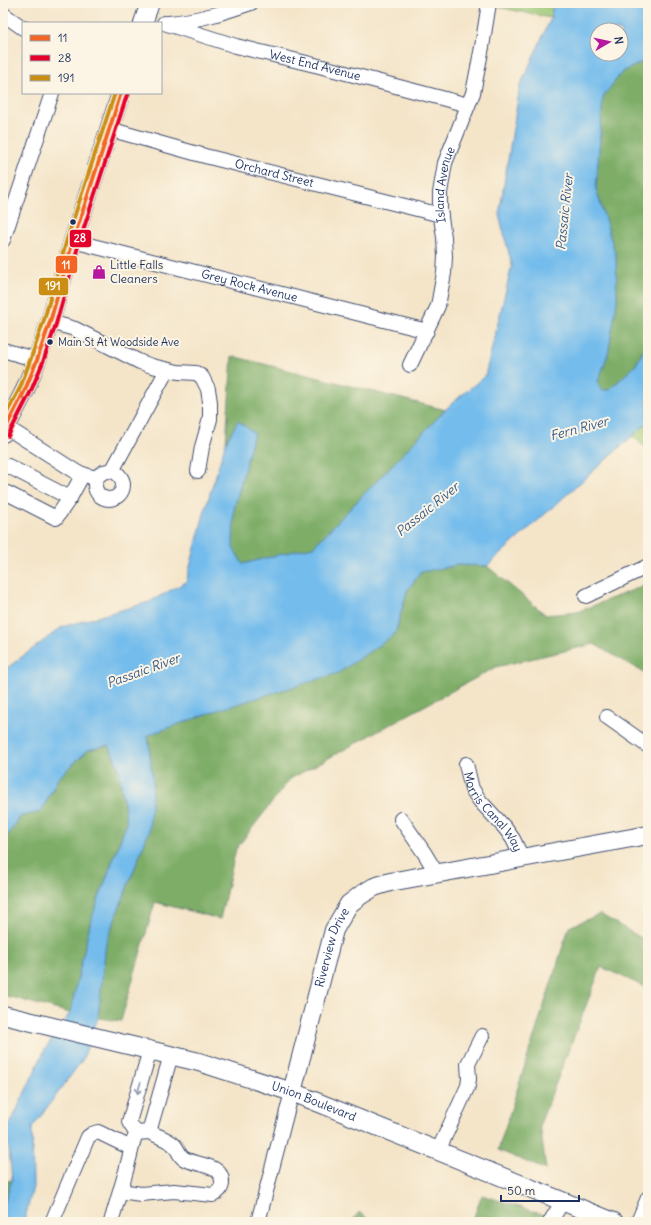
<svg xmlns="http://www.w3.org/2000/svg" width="651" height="1225" viewBox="0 0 651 1225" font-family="Delius,sans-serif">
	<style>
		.green { fill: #9dc977; stroke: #5c7c6a }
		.forest { fill: #7ead68; stroke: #4c6e63 }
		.water { fill: #73bcec; stroke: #4776a5; fill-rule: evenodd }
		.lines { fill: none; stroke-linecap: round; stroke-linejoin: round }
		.minor-casing { stroke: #3c4a6e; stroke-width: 16 }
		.major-casing { stroke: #3c4a6e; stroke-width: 20 }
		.minor { stroke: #fff; stroke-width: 14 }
		.major { stroke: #fff; stroke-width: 18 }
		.bus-1-casing { stroke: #fcf5e5; stroke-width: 7 }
		.bus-2-casing { stroke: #fcf5e5; stroke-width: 7 }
		.bus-3-casing { stroke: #fcf5e5; stroke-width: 7 }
		.bus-1 { stroke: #f26522; stroke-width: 4 }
		.bus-2 { stroke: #e4002b; stroke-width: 4 }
		.bus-3 { stroke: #cb8e13; stroke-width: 4 }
		.oneway { stroke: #8d97ae }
		.bus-dot { fill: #1b2f5e; stroke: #fcf5e5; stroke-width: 1.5 }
		.labels { text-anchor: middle; stroke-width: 4; stroke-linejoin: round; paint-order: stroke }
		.bus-label { font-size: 11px; fill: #1b2f5e; stroke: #fcf5e5; text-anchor: start }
		.street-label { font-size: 12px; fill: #1b2f5e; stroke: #fcf5e5 }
		.poi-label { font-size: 12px; fill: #1b2f5e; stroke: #fcf5e5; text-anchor: start }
		.water-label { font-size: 13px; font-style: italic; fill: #355989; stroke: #fcf5e5 }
		.line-badge { stroke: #fcf5e5; stroke-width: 1.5 }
		.badge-label { font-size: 11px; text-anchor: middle; font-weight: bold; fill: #fff }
	</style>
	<rect width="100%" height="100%" fill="#fcf5e5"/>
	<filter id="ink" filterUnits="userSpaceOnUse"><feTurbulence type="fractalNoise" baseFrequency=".025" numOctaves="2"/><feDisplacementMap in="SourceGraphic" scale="8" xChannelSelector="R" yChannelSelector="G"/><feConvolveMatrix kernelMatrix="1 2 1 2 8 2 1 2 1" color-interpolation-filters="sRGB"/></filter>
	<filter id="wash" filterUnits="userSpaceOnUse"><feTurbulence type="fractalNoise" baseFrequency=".012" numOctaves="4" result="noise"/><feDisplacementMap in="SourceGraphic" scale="16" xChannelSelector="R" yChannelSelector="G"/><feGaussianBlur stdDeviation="0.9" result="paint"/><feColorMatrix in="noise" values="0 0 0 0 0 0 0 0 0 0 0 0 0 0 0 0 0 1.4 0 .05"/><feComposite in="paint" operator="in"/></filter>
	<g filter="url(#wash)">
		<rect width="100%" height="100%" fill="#f4e5c9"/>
		<!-- green -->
		<g class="green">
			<polygon points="494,3 557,3 552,9 551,18 493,6"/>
			<polygon points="648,422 648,449 632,436"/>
		</g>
		<!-- forest -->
		<g class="forest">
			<polygon points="648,59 648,341 636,365 609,390 601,390 598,381 608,354 617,301 616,256 596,189 603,97 622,72"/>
			<polygon points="232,356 446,410 313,547 286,553 243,564 233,548 234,509 254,433 238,421 226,442"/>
			<polygon points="458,565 487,566 546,615 577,612 648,584 648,675 594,644 496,667 290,779 236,849 220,919 155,902 121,1021 98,1018 106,942 149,831 153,783 148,735 218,710 395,634 407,591 421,572"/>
			<polygon points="109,745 118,767 127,822 91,920 70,1013 3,995 3,842 21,816 41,812 58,778 88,750"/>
			<polygon points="600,914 648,942 648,988 601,967 540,1124 546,1170 498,1150 569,927"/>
			<polygon points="12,1180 3,1207 3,1182"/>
			<polygon points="482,1195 544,1215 540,1222 472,1222"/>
			<polygon points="359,1212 372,1222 351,1222"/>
		</g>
		<!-- water -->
		<path class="water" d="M 557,3 L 648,3 L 648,59 L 622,72 L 603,97 L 596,189 L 616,256 L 617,301 L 608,354 L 598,382 L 601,390 L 609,390 L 636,365 L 648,341 L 648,422 L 487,566 L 458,565 L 421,572 L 407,591 L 395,634 L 338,673 L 218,710 L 148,735 L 153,783 L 149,831 L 106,942 L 98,1018 L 83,1059 L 32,1128 L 33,1187 L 24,1222 L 3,1222 L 3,1207 L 12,1180 L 7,1131 L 45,1049 L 70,1013 L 91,920 L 127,822 L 118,767 L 109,745 L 88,750 L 58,778 L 41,812 L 21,816 L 3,842 L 3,671 L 62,627 L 149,602 L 186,582 L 205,510 L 226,442 L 238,421 L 254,433 L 234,509 L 233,548 L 243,564 L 286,553 L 313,547 L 451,404 L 485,376 L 512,265 L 499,215 L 520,86 L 551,18 L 552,9 ZM 597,30 L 621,30 L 621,54 L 597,54 Z"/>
	</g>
	<g filter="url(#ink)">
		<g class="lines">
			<defs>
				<g id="minor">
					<polyline points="3,14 23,28"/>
					<path id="s1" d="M 164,23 L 236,46 L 319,66 L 468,105"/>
					<path d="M 168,23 C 197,21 225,12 251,3"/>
					<path id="s2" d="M 109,129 L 205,156 L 441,215"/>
					<polyline points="3,240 52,93"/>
					<path id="s3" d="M 73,241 L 427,331"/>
					<polyline points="50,322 75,329 140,362 152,366 178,372 196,373 202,377 208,389 210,402 210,419 202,447 198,471"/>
					<polyline points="3,350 37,360"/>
					<path id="s4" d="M 410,365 L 438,306 L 444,273 L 445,257 L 444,237 L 440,211 L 440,193 L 445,163 L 473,93 L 482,47 L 489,3"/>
					<polyline points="6,427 78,473 96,478"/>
					<polyline points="8,466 70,498 83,474"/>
					<circle cx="109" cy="485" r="14"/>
					<polyline points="112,471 167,370"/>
					<polyline points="3,494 7,493 56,518 70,498"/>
					<polyline points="586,596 648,566"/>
					<polyline points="607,717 648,746"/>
					<path id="s5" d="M 466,764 L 472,789 L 480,801 L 505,828 L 513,839 L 522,858"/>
					<polyline points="401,819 425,854 437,874"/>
					<polyline points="150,1050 129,1122 136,1133 149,1132 171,1055"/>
					<polyline points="438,1151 468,1086 469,1079 468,1064 482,1036"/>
					<path d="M 120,1191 L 141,1194 L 174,1191 L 213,1195 C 218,1192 221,1190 222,1184 C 224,1163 195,1166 183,1158 C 179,1155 178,1149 174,1145 C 168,1139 157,1136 149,1132"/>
					<polyline points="52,1222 88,1137 92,1134 98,1132 131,1148"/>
					<polyline points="111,1222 126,1171 134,1139"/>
					<polyline points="258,1222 292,1092"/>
					<polyline points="550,1222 563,1201"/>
					<polyline points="638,1222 648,1198"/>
				</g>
				<g id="major">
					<polyline points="143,23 150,3"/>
					<polyline points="3,433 25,390 37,360 50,322 73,241 121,93"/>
					<path id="s6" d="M 3,1015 L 199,1062 L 292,1092 L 614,1222"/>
					<path id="s7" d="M 292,1092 L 334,930 L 349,904 L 361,895 L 374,887 L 390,882 L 648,835"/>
				</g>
			</defs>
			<!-- minor casing -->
			<use href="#minor" class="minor-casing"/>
			<!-- major casing -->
			<use href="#major" class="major-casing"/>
			<!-- minor -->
			<use href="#minor" class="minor"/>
			<!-- major -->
			<use href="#major" class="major"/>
			<defs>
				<polyline id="bus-1" points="3,433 25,390 37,360 50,322 73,241 121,93"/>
				<polyline id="bus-2" points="8,436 30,393 43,362 56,324 79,243 127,95"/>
				<polyline id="bus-3" points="3,420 20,388 31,358 44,320 67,239 115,93"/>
			</defs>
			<!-- bus-1 casing -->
			<use href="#bus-1" class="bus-1-casing"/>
			<!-- bus-2 casing -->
			<use href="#bus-2" class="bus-2-casing"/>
			<!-- bus-3 casing -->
			<use href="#bus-3" class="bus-3-casing"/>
			<!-- bus-1 -->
			<use href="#bus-1" class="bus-1"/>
			<!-- bus-2 -->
			<use href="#bus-2" class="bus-2"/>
			<!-- bus-3 -->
			<use href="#bus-3" class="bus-3"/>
		</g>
		<!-- one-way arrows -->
		<defs><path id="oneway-shaft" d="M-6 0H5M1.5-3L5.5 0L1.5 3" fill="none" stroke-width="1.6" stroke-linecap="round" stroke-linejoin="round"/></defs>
		<use class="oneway" href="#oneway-shaft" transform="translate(139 1088) rotate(106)"/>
	</g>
	<!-- icons -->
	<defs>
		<symbol id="shop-bare" viewBox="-9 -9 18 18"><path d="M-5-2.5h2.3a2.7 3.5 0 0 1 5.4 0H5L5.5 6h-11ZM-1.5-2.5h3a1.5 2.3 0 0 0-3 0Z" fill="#b5179e" stroke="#fcf5e5" stroke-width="2.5" paint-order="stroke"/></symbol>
	</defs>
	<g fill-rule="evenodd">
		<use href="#shop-bare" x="89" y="262" width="20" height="20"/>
	</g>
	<!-- markers -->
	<g class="bus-dot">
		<circle cx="73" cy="222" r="3.5"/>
		<circle cx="50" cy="342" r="3.5"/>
	</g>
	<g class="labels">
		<!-- bus labels -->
		<g class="bus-label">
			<text x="58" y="346">Main St At Woodside Ave</text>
		</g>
		<!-- street labels -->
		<g class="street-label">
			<text dy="4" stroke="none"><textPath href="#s1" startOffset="157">West End Avenue</textPath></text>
			<text dy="4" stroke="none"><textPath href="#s2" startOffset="171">Orchard Street</textPath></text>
			<text dy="4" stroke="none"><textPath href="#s4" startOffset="188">Island Avenue</textPath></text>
			<text dy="4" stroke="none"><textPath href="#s3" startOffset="182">Grey Rock Avenue</textPath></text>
			<text dy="4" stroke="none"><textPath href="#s5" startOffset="56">Morris Canal Way</textPath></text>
			<text dy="4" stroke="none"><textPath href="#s7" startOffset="150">Riverview Drive</textPath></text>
			<text dy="4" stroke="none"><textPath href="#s6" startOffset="323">Union Boulevard</textPath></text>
		</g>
		<!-- poi labels -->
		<g class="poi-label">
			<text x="110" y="269">Little Falls<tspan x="110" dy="14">Cleaners</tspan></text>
		</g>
		<!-- water labels -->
		<g class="water-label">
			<text transform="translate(564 212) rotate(-84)" y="5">Passaic River</text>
			<text transform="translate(579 428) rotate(-15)" y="5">Fern River</text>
			<text transform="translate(427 509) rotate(-39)" y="5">Passaic River</text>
			<text transform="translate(143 670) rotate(-20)" y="5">Passaic River</text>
		</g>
	</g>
	<g class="line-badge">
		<rect x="69" y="229" width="23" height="19" rx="4" fill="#e4002b"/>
		<rect x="55" y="255" width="23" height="19" rx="4" fill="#f26522"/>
		<rect x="38" y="277" width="31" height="19" rx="4" fill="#cb8e13"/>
	</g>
	<g class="badge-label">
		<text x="80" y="242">28</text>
		<text x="66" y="269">11</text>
		<text x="53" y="290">191</text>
	</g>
	<!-- margin -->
	<rect width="651" height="1225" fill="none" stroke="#fcf5e5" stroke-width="16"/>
	<!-- legend -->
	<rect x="22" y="22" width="140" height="72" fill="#fcf5e5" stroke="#a2a6af"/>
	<rect x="30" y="35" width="20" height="6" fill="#f26522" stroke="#a2a6af"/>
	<text x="58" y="42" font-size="12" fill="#1b2f5e">11</text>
	<rect x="30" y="55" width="20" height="6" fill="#e4002b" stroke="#a2a6af"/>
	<text x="58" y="62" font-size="12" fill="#1b2f5e">28</text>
	<rect x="30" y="75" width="20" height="6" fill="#cb8e13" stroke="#a2a6af"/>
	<text x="58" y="82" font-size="12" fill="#1b2f5e">191</text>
	<!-- north arrow -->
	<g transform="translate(609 42) rotate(81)"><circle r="19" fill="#fcf5e5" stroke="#a2a6af"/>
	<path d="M0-3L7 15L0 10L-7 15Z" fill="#b5179e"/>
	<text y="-6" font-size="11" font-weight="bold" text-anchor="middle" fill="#1b2f5e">N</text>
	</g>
	<!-- scale -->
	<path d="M501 1195v6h78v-6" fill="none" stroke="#1b2f5e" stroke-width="2"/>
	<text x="507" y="1195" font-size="12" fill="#1b2f5e" stroke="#fcf5e5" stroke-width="3" paint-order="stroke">50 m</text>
</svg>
